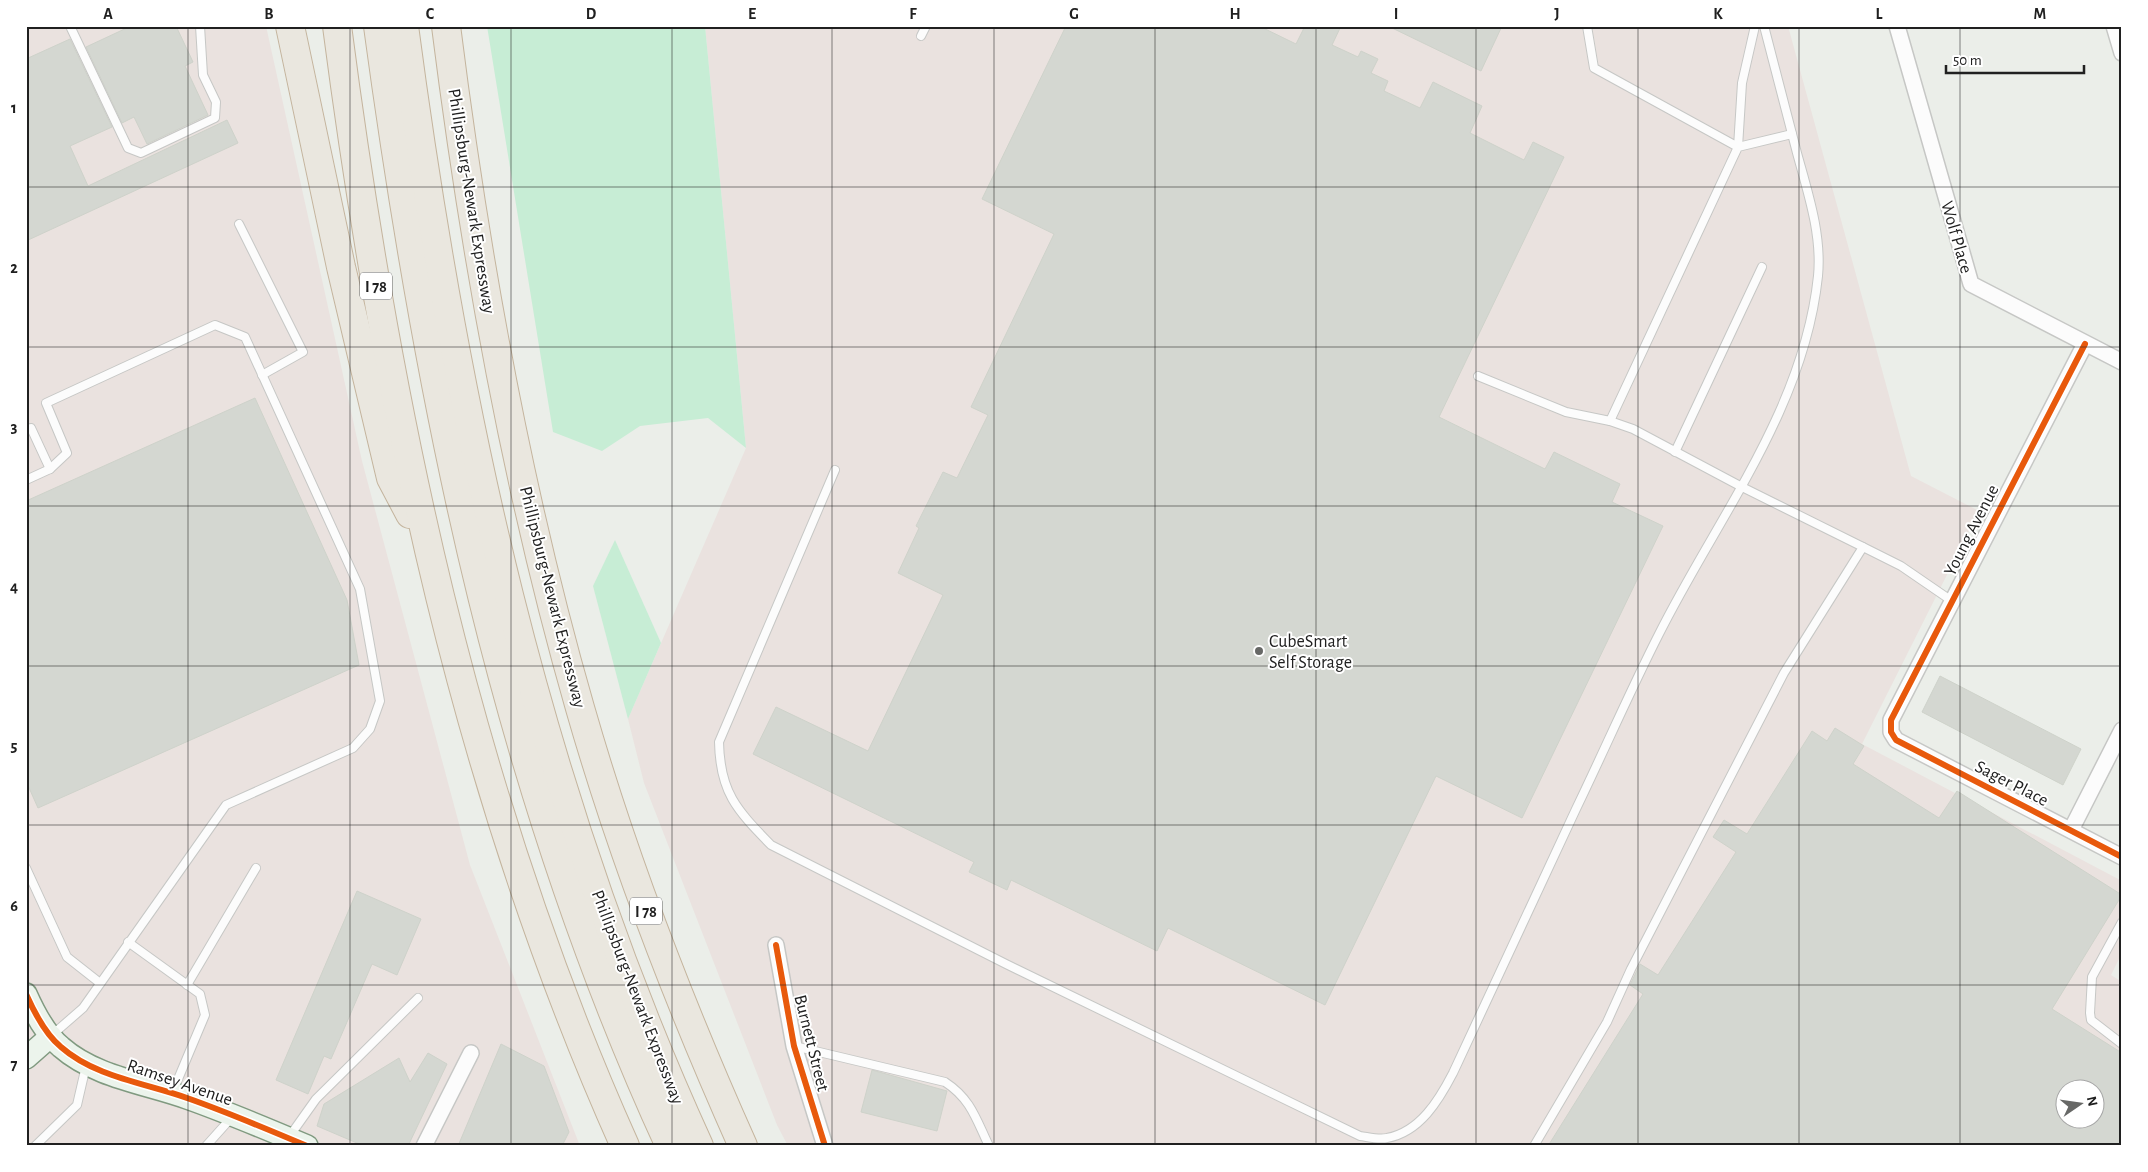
<svg xmlns="http://www.w3.org/2000/svg" width="2148" height="1172" viewBox="0 0 2148 1172" font-family="'Alegreya Sans',sans-serif">
	<style>
		.industrial { fill: #eae2df; fill-rule: evenodd }
		.grass { fill: #c7edd5 }
		.building { fill: #d4d7d1; stroke: #ced2ca; fill-rule: evenodd }
		.lines { fill: none; stroke-linecap: round; stroke-linejoin: round }
		.lane-casing { stroke: #c6c7c5; stroke-width: 10 }
		.street-casing { stroke: #c6c7c5; stroke-width: 18 }
		.secondary-casing { stroke: #809a80; stroke-width: 24 }
		.highway-casing { stroke: #c4b49d; stroke-width: 30 }
		.lane { stroke: #fcfcfc; stroke-width: 8 }
		.street { stroke: #fcfcfc; stroke-width: 15 }
		.secondary { stroke: #ecf4ec; stroke-width: 21 }
		.highway { stroke: #eae7df; stroke-width: 28 }
		.cycleway-casing { stroke: #fff; stroke-width: 9 }
		.cycleway { stroke: #e8590c; stroke-width: 6 }
		.grid { fill: none; stroke: #202020; stroke-width: 1; stroke-opacity: 0.55 }
		.poi-dot { fill: #676866; stroke: #fff; stroke-width: 2 }
		.labels { text-anchor: middle; stroke-width: 4; stroke-linejoin: round; paint-order: stroke }
		.shield { fill: #fff; stroke: #636363; stroke-width: 1 }
		.shield-label { font-size: 16px; font-weight: bold; fill: #202020 }
		.street-label { font-size: 18px; fill: #202020; stroke: #fff }
		.poi-label { font-size: 18px; fill: #202020; stroke: #fff; text-anchor: start }
		.neatline { fill: none; stroke: #202020; stroke-width: 2 }
		.grid-label { font-size: 16px; text-anchor: middle; font-weight: bold; fill: #202020 }
	</style>
	<rect width="100%" height="100%" fill="#ebeee9"/>
	<!-- industrial -->
	<g class="industrial">
		<polygon points="26,26 266,26 362,461 470,865 580,1146 26,1146"/>
		<path d="M 705,26 L 1788,26 L 1911,476 L 1979,511 L 1862,744 L 2122,881 L 2122,953 L 2111,975 L 2122,982 L 2122,1146 L 788,1146 L 777,1125 L 644,783 L 628,719 L 746,448 ZM 2066,1090 L 2096,1090 L 2096,1120 L 2066,1120 Z"/>
	</g>
	<!-- grass -->
	<g class="grass">
		<polygon points="487,26 705,26 746,448 708,418 640,426 602,451 553,432"/>
		<polygon points="615,540 661,643 628,719 593,586"/>
	</g>
	<!-- building -->
	<g class="building">
		<polygon points="131,26 176,26 193,62 185,66 208,115 147,144 134,117 122,123 86,47"/>
		<polygon points="1066,26 1259,26 1296,44 1305,26 1341,26 1332,45 1358,57 1361,51 1378,59 1371,73 1388,81 1384,91 1420,108 1433,82 1482,106 1470,133 1524,160 1533,142 1564,157 1439,417 1545,469 1554,452 1620,484 1612,502 1663,526 1522,818 1436,776 1325,1005 1168,928 1157,951 1011,880 1007,890 969,872 974,862 753,754 776,707 868,751 943,595 898,573 919,528 916,526 943,472 957,478 988,415 971,407 1054,234 982,199"/>
		<polygon points="1388,26 1502,26 1481,71"/>
		<polygon points="70,39 112,127 70,146 88,186 227,120 238,143 26,241 26,59"/>
		<polygon points="255,398 347,600 359,665 38,808 26,781 26,501"/>
		<polygon points="1940,676 2081,749 2063,785 1922,712"/>
		<path d="M 1835,728 L 1864,746 L 1853,764 L 1939,818 L 1957,791 L 2122,895 L 2052,1009 L 2122,1053 L 2122,1146 L 1548,1146 L 1643,994 L 1630,985 L 1640,964 L 1658,975 L 1736,852 L 1713,837 L 1724,820 L 1747,834 L 1812,731 L 1827,741 ZM 2066,1090 L 2096,1090 L 2096,1120 L 2066,1120 Z"/>
		<polygon points="357,891 421,919 397,975 372,964 331,1059 324,1056 308,1094 276,1080"/>
		<polygon points="501,1044 544,1066 569,1132 562,1146 458,1146"/>
		<polygon points="428,1053 447,1064 408,1146 364,1146 317,1126 324,1104 399,1058 410,1082"/>
		<polygon points="872,1070 947,1091 937,1131 861,1112"/>
	</g>
	<g class="lines">
		<defs>
			<g id="lane">
				<polyline points="70,26 128,148 141,153 215,118 216,102 203,75 200,26"/>
				<polyline points="1587,26 1594,68 1738,147 1742,83 1755,26"/>
				<polyline points="921,36 926,26"/>
				<polyline points="1792,134 1738,147 1610,421 1633,429 1742,487 1863,547"/>
				<polyline points="239,224 303,352 262,375"/>
				<polyline points="1478,376 1566,412 1610,421"/>
				<polyline points="26,430 31,428 50,469"/>
				<polyline points="1675,452 1762,267"/>
				<path d="M 835,470 L 719,742 C 720,793 737,810 771,845 L 1006,964 L 1360,1136 C 1368,1137 1379,1140 1387,1138 C 1420,1132 1439,1100 1453,1073 C 1494,985 1535,897 1576,809 C 1604,751 1630,691 1659,634 C 1717,518 1804,410 1818,276 C 1822,235 1808,193 1797,153 C 1786,111 1775,69 1764,26"/>
				<polyline points="26,480 50,469 67,453 46,403 215,325 245,337 360,589 380,701 370,729 353,748 226,805 83,1008 52,1035"/>
				<polyline points="26,868 67,957 100,983"/>
				<polyline points="2122,922 2092,977 2090,1013 2091,1020 2122,1044"/>
				<polyline points="128,942 200,994 205,1015 173,1091"/>
				<polyline points="187,985 256,868"/>
				<path d="M 794,1046 L 945,1082 C 971,1099 976,1119 989,1146"/>
				<polyline points="289,1137 316,1099 418,998"/>
				<polyline points="35,1146 77,1105 86,1066"/>
				<polyline points="206,1146 232,1117"/>
				<polyline points="1534,1146 1607,1022 1631,969 1784,673 1863,547 1901,566 1952,601"/>
			</g>
			<g id="street">
				<polyline points="1897,26 1971,284 2122,362"/>
				<polyline points="2114,26 2122,53"/>
				<polyline points="2085,344 1891,720 1891,732 1896,740 2122,857"/>
				<polyline points="2071,830 2122,730"/>
				<polyline points="776,945 794,1046 825,1146"/>
				<polyline points="424,1146 471,1053"/>
			</g>
			<g id="secondary">
				<path d="M 26,994 C 34,1012 45,1034 61,1047 C 95,1077 145,1083 187,1098 C 227,1112 267,1129 307,1146"/>
				<polyline points="26,1058 51,1036"/>
			</g>
			<g id="highway">
				<polyline points="290,26 341,267 391,478 410,514"/>
				<path d="M 337,26 C 387,409 466,792 625,1146"/>
				<path d="M 378,26 C 430,410 507,792 670,1146"/>
				<path d="M 404,26 C 455,412 536,790 699,1146"/>
				<path d="M 446,26 C 475,256 516,486 580,708 C 623,858 679,1003 743,1146"/>
			</g>
		</defs>
		<!-- lane casing -->
		<use href="#lane" class="lane-casing"/>
		<!-- street casing -->
		<use href="#street" class="street-casing"/>
		<!-- secondary casing -->
		<use href="#secondary" class="secondary-casing"/>
		<!-- highway casing -->
		<use href="#highway" class="highway-casing"/>
		<!-- lane -->
		<use href="#lane" class="lane"/>
		<!-- street -->
		<use href="#street" class="street"/>
		<!-- secondary -->
		<use href="#secondary" class="secondary"/>
		<!-- highway -->
		<use href="#highway" class="highway"/>
		<defs>
			<g id="cycleway">
				<polyline points="2085,344 1891,720 1891,732 1896,740 2122,857"/>
				<polyline points="776,945 794,1046 825,1146"/>
				<path d="M 26,994 C 34,1012 45,1034 61,1047 C 95,1077 145,1083 187,1098 C 227,1112 267,1129 307,1146"/>
			</g>
		</defs>
		<!-- cycleway casing -->
		<use href="#cycleway" class="cycleway-casing"/>
		<!-- cycleway -->
		<use href="#cycleway" class="cycleway"/>
	</g>
	<!-- grid -->
	<path class="grid" d="M 188,26 L 188,1146M 350,26 L 350,1146M 511,26 L 511,1146M 672,26 L 672,1146M 832,26 L 832,1146M 994,26 L 994,1146M 1155,26 L 1155,1146M 1316,26 L 1316,1146M 1476,26 L 1476,1146M 1638,26 L 1638,1146M 1799,26 L 1799,1146M 1960,26 L 1960,1146M 26,187 L 2122,187M 26,347 L 2122,347M 26,506 L 2122,506M 26,666 L 2122,666M 26,825 L 2122,825M 26,985 L 2122,985"/>
	<!-- markers -->
	<circle class="poi-dot" cx="1259" cy="651" r="5"/>
	<g class="labels">
		<!-- shield labels -->
		<g class="shield">
			<rect x="360" y="272.5" width="32" height="27" rx="4"/>
			<rect x="630" y="897.5" width="32" height="27" rx="4"/>
		</g>
		<g class="shield-label">
			<text x="376" y="292">I 78</text>
			<text x="646" y="917">I 78</text>
		</g>
		<!-- street labels -->
		<g class="street-label">
			<text transform="translate(472 201) rotate(81)" y="6">Phillipsburg-Newark Expressway</text>
			<text transform="translate(1957 237) rotate(74)" y="6">Wolf Place</text>
			<text transform="translate(1971 530) rotate(-63)" y="6">Young Avenue</text>
			<text transform="translate(553 597) rotate(76)" y="6">Phillipsburg-Newark Expressway</text>
			<text transform="translate(2012 783) rotate(27)" y="6">Sager Place</text>
			<text transform="translate(638 997) rotate(69)" y="6">Phillipsburg-Newark Expressway</text>
			<text transform="translate(812 1043) rotate(76)" y="6">Burnett Street</text>
			<text transform="translate(180 1082) rotate(19)" y="6">Ramsey Avenue</text>
		</g>
		<!-- poi labels -->
		<g class="poi-label">
			<text x="1269" y="647">CubeSmart<tspan x="1269" dy="21">Self Storage</tspan></text>
		</g>
	</g>
	<!-- border -->
	<rect width="2148" height="1172" fill="none" stroke="#ffffff" stroke-width="55"/>
	<!-- north arrow -->
	<g transform="translate(2080 1104) rotate(77)"><circle r="24" fill="#ffffff" stroke="#a6a6a6"/>
	<path d="M0-4L9 19L0 12L-9 19Z" fill="#676866"/>
	<text y="-8" font-size="14" font-weight="bold" text-anchor="middle" fill="#202020">N</text>
	</g>
	<!-- scale -->
	<path d="M1946 65v8h138v-8" fill="none" stroke="#202020" stroke-width="2.5"/>
	<text x="1953" y="65" font-size="15" fill="#202020" stroke="#ffffff" stroke-width="4" paint-order="stroke">50 m</text>
	<rect x="28" y="28" width="2092" height="1116" class="neatline"/>
	<g class="grid-label">
		<text x="108" y="19">A</text>
		<text x="269" y="19">B</text>
		<text x="430" y="19">C</text>
		<text x="591" y="19">D</text>
		<text x="752" y="19">E</text>
		<text x="913" y="19">F</text>
		<text x="1074" y="19">G</text>
		<text x="1235" y="19">H</text>
		<text x="1396" y="19">I</text>
		<text x="1557" y="19">J</text>
		<text x="1718" y="19">K</text>
		<text x="1879" y="19">L</text>
		<text x="2040" y="19">M</text>
		<text x="14" y="113">1</text>
		<text x="14" y="273">2</text>
		<text x="14" y="432">3</text>
		<text x="14" y="592">4</text>
		<text x="14" y="751">5</text>
		<text x="14" y="911">6</text>
		<text x="14" y="1070">7</text>
	</g>
</svg>
